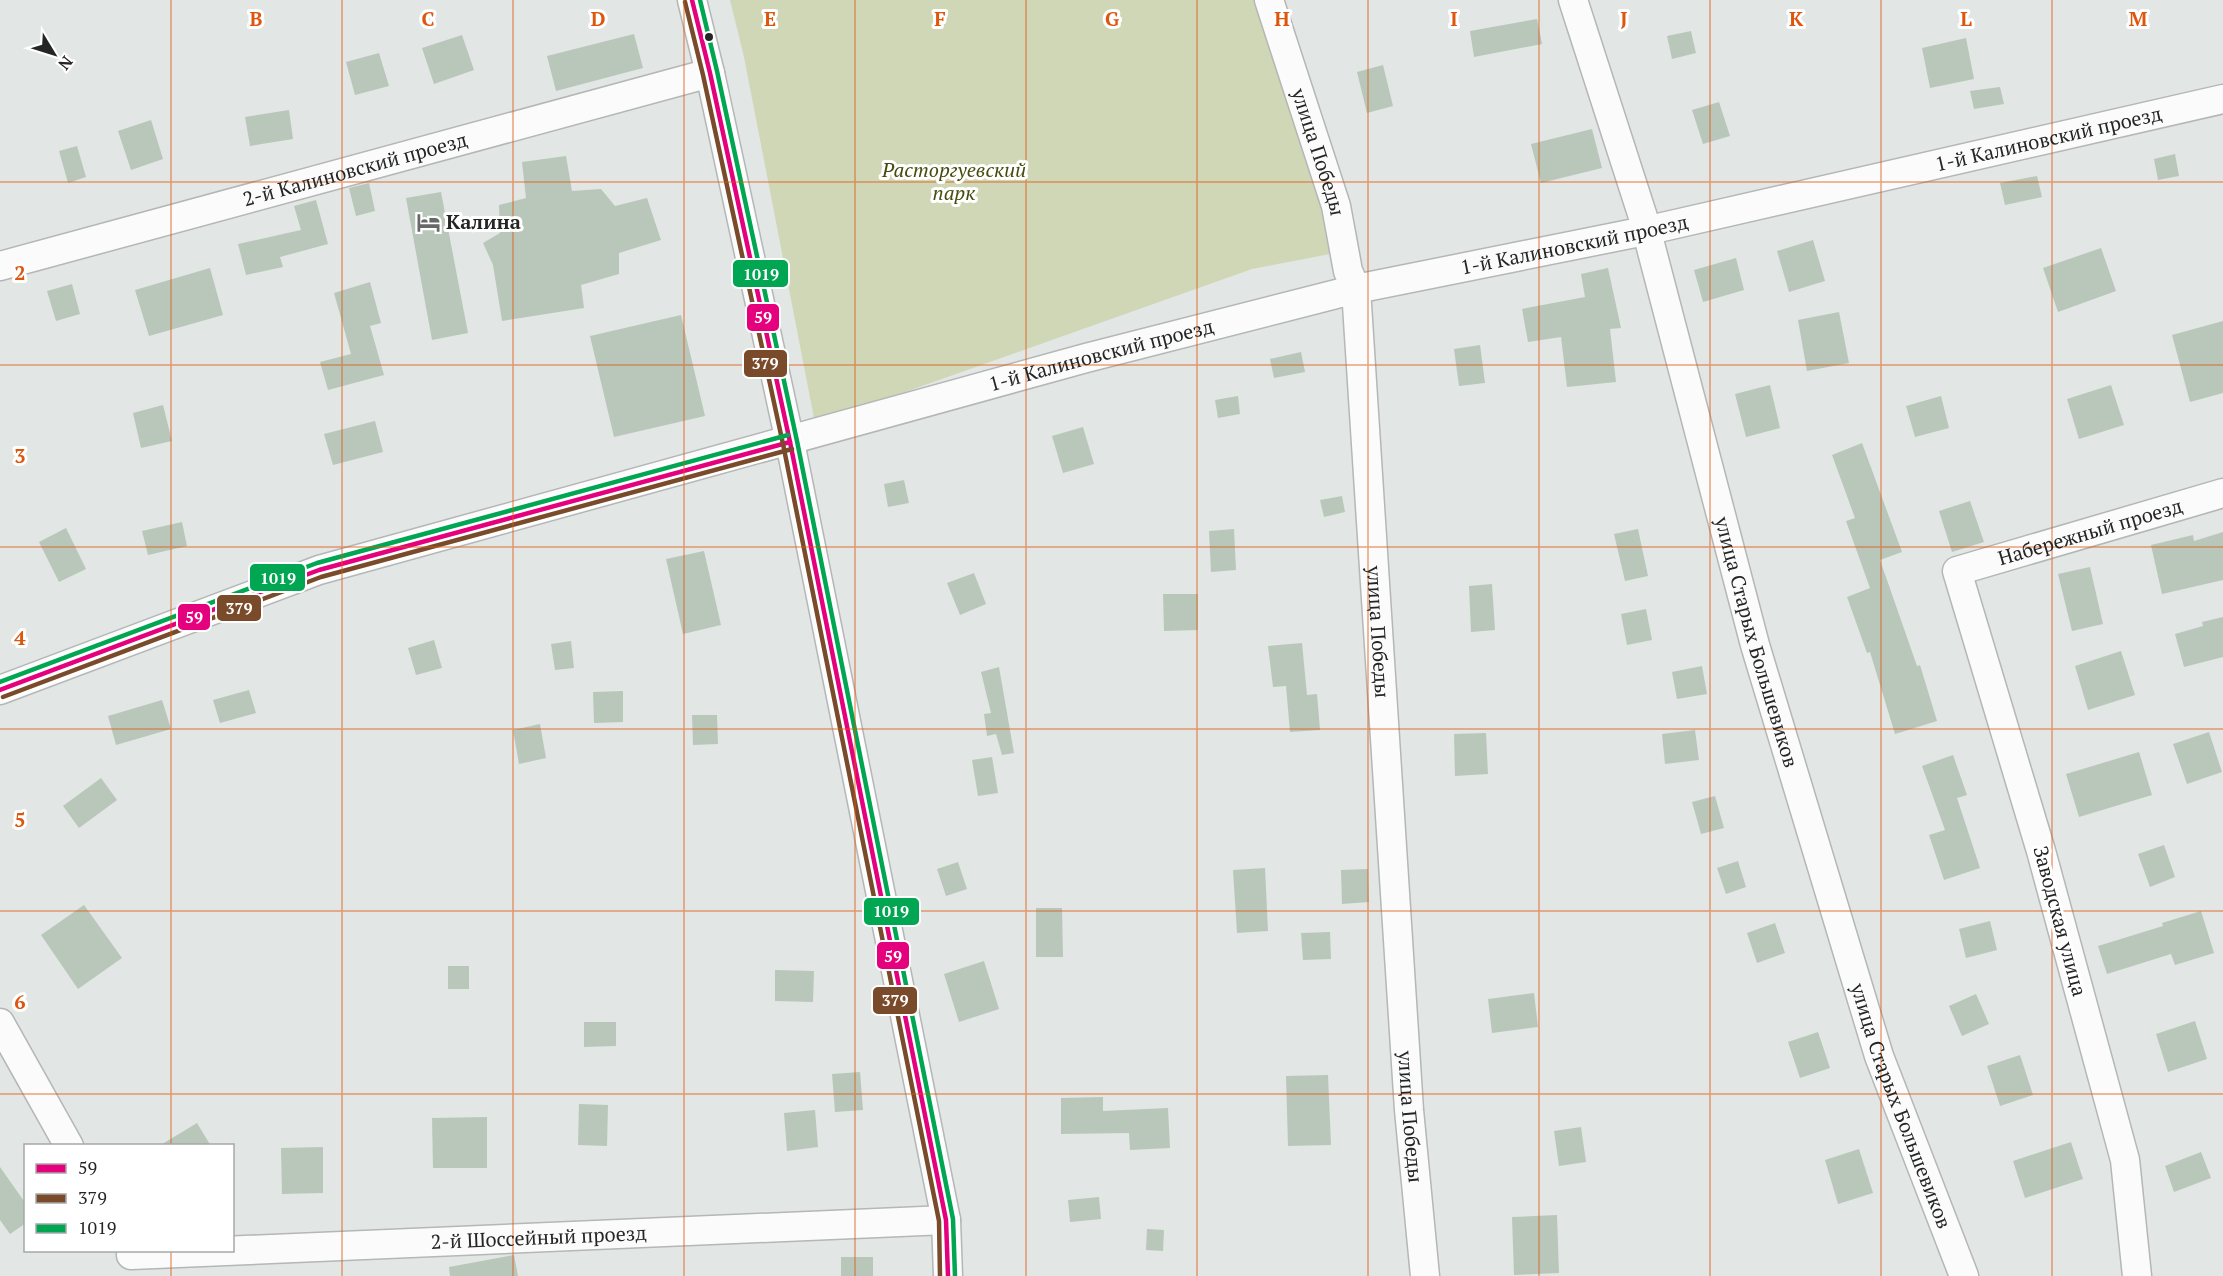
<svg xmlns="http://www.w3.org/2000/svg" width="2223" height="1276" viewBox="0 0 2223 1276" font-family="'PT Serif',serif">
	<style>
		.green { fill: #d0d7b6 }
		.building { fill: #b9c7bb }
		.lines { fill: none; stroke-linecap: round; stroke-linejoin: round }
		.minor-casing { stroke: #b4b7b5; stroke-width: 31 }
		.minor { stroke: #fbfbfb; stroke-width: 28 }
		.bus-1-casing { stroke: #fff; stroke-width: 9 }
		.bus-2-casing { stroke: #fff; stroke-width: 9 }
		.bus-3-casing { stroke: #fff; stroke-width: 9 }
		.bus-1 { stroke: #e5007d; stroke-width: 4.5 }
		.bus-2 { stroke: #7a4b2a; stroke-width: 4.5 }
		.bus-3 { stroke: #00a651; stroke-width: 4.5 }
		.grid { fill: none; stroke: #de560d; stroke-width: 1.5; stroke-opacity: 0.55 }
		.bus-dot { fill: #242625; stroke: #fff; stroke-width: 2 }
		.labels { text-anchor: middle; stroke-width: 6; stroke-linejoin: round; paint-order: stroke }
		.street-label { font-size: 20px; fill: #242625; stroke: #fff }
		.park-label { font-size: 20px; font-style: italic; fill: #474c0e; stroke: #fff }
		.poi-label { font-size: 20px; font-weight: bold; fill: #242625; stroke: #fff; text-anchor: start }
		.grid-label { font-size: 20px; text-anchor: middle; font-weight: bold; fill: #de560d; stroke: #fff; stroke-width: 6; stroke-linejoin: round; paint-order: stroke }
		.line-badge { stroke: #fff; stroke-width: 2 }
		.badge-label { font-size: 16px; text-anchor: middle; font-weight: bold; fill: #fff }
	</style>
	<rect width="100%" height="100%" fill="#e2e6e4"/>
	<!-- green -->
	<polygon class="green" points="730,0 1255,0 1286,80 1312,160 1330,254 1252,269 829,419 814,418 744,57"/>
	<!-- building -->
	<g class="building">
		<polygon points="1537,19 1542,44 1474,57 1470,31"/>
		<polygon points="1691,31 1696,53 1672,59 1667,36"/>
		<polygon points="634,34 643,68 556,91 547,56"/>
		<polygon points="462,35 474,70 434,84 422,48"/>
		<polygon points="1966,38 1974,79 1930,88 1922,48"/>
		<polygon points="379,53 389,86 355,95 346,62"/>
		<polygon points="1383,65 1393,106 1367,113 1357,72"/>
		<polygon points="2000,87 2004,104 1974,109 1970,91"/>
		<polygon points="1719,102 1730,136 1703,144 1692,110"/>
		<polygon points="289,110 293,139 250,146 245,117"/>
		<polygon points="151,120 163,159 131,170 118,131"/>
		<polygon points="1592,129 1602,168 1541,183 1531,144"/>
		<polygon points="77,146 86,177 68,183 59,151"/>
		<polygon points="2175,154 2179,176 2158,180 2154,159"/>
		<polygon points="566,156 572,191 601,189 615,206 647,198 661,240 619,253 619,274 581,285 584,308 502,321 493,265 483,243 500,233 499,205 526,198 522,162"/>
		<polygon points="2037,176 2042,197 2005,205 2000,183"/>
		<polygon points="369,183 375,211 356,216 349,188"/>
		<polygon points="441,192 468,333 432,340 406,198"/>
		<polygon points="316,200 328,244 280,257 283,267 246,275 238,244 301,230 294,206"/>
		<polygon points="1813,240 1825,281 1789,292 1777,251"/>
		<polygon points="2101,248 2116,291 2058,312 2043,268"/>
		<polygon points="1736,258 1744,290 1703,302 1694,270"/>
		<polygon points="210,268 223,315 149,336 135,290"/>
		<polygon points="1608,268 1621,328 1610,329 1616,382 1567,387 1561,337 1528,342 1522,309 1585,297 1581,274"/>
		<polygon points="370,282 381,323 370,326 384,375 328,390 320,362 351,354 334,293"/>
		<polygon points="72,284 80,314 56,321 47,291"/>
		<polygon points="1839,312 1849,363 1807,371 1798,320"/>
		<polygon points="681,315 705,416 614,437 590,336"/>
		<polygon points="2223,321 2223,393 2190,402 2172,335"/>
		<polygon points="1480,345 1485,383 1459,386 1454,349"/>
		<polygon points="1301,352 1305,372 1274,378 1270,359"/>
		<polygon points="1770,385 1780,428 1746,437 1735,394"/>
		<polygon points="2111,385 2124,425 2079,439 2067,399"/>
		<polygon points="1238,396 1240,414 1218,418 1215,400"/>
		<polygon points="1941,396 1949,428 1915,437 1906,406"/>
		<polygon points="163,405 172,441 141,448 133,413"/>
		<polygon points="375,421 383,452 333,465 324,434"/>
		<polygon points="1083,427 1094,464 1063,473 1052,436"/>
		<polygon points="1862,443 1902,552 1880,560 1917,666 1920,665 1937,721 1895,734 1870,652 1867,653 1847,597 1870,588 1846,521 1855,518 1832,455"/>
		<polygon points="904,480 909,503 888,507 884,484"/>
		<polygon points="1342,496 1345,512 1324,517 1320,500"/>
		<polygon points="1970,501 1984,542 1952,552 1939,511"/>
		<polygon points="182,522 187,546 148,555 142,531"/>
		<polygon points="66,528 86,569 59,582 39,542"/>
		<polygon points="1234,529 1236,570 1211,572 1209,531"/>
		<polygon points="1638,529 1648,576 1625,581 1614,534"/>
		<polygon points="2223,532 2223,580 2162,594 2151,545 2193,535 2194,541"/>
		<polygon points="704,551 721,625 683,634 666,559"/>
		<polygon points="2090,567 2103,624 2072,631 2058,574"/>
		<polygon points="974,573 986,604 960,615 947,583"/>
		<polygon points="1492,584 1495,630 1471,632 1469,586"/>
		<polygon points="1163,594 1198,594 1198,630 1164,631"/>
		<polygon points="1646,609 1652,640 1627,645 1621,614"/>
		<polygon points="2223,617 2223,657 2184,667 2175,634 2203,626 2202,622"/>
		<polygon points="434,640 442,668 416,675 408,648"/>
		<polygon points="571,641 574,668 555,670 551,644"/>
		<polygon points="1302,643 1307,695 1317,694 1320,730 1290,732 1286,686 1273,687 1268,646"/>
		<polygon points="2121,651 2135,695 2088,710 2075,666"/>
		<polygon points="1702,666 1707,694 1677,699 1672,672"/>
		<polygon points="999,667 1014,753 1002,755 996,734 987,736 984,714 991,713 981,672"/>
		<polygon points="249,690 256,713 220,723 213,700"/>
		<polygon points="623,691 623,722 594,723 593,692"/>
		<polygon points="162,700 171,729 116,745 108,716"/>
		<polygon points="692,715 717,715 718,744 693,745"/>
		<polygon points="540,724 546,758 519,764 513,730"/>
		<polygon points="1695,730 1699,760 1665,764 1662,734"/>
		<polygon points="2209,732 2222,772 2187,784 2173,744"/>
		<polygon points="1486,733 1488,774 1455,776 1454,734"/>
		<polygon points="2139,752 2152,795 2079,817 2066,774"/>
		<polygon points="1953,755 1967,795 1957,798 1980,868 1944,880 1929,835 1945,830 1922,766"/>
		<polygon points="992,757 998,793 978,796 972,760"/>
		<polygon points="101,778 117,800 79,828 63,806"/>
		<polygon points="1715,796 1724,828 1701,834 1692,802"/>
		<polygon points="2164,845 2175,877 2150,887 2138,854"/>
		<polygon points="1738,861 1746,887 1726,894 1717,868"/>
		<polygon points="958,862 967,889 946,896 937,869"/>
		<polygon points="1265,868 1268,931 1237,933 1233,870"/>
		<polygon points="1368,869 1369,902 1342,904 1341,870"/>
		<polygon points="84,905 122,958 78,989 41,935"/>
		<polygon points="1036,908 1062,908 1063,957 1036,957"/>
		<polygon points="2201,911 2214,953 2175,965 2171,954 2107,974 2098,946 2163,926 2162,923"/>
		<polygon points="1990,921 1997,950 1966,958 1959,929"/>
		<polygon points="1775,923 1785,953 1757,963 1747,933"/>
		<polygon points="1330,932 1331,959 1303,960 1301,933"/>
		<polygon points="984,961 999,1009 959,1022 944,974"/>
		<rect x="448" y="966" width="21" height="23"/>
		<polygon points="775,970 814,971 813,1002 775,1001"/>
		<polygon points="1534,993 1538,1027 1492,1033 1488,999"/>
		<polygon points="1976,994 1989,1024 1962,1036 1949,1006"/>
		<polygon points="2195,1021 2207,1059 2168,1072 2156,1034"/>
		<polygon points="584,1022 616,1022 616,1046 584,1047"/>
		<polygon points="1818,1032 1830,1068 1800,1078 1788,1042"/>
		<polygon points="2020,1055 2033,1095 2000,1106 1987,1066"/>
		<polygon points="860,1072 863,1110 835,1112 832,1074"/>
		<polygon points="1328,1075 1331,1145 1288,1146 1286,1076"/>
		<polygon points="1103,1097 1103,1111 1168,1108 1170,1148 1130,1150 1129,1133 1061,1134 1061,1098"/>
		<polygon points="579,1104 608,1105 607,1146 578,1145"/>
		<polygon points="815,1110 818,1147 787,1151 784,1113"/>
		<polygon points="487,1117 487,1168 433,1168 432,1118"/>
		<polygon points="197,1123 211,1146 159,1146"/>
		<polygon points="1581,1127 1586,1162 1559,1166 1554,1131"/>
		<polygon points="2071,1142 2083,1179 2025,1198 2013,1161"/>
		<polygon points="323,1147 323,1193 282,1194 281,1148"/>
		<polygon points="1859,1149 1873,1193 1838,1204 1825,1160"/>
		<polygon points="2201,1152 2211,1178 2174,1192 2165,1166"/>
		<polygon points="0,1167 26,1204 26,1223 10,1234 0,1220"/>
		<polygon points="1099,1197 1101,1219 1070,1222 1068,1200"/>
		<polygon points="1557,1215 1559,1273 1514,1275 1512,1217"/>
		<polygon points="1147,1229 1164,1230 1163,1251 1146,1250"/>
		<polygon points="514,1255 518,1276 450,1276 449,1267"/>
		<rect x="841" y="1257" width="32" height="19"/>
	</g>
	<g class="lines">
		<defs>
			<g id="minor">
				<polyline points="692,0 710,73 790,442 946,1220 948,1276"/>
				<path id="s1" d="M 1269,0 L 1336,206 L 1348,271 L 1356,289 L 1409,1110 L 1425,1276"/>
				<path id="s2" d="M 1573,0 L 1643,217 L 1755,645 L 1879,1056 L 1964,1276"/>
				<path id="s3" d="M 0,266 L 710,73"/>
				<path id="s4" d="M 0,690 L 319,570 L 1086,358 L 1356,289 L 1645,231 L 2223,99"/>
				<polyline points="0,1023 69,1146"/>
				<path id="s5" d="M 131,1255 L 946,1220"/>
				<path id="s6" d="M 2137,1276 L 2125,1160 L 2041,851 L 1957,571 L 2223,493"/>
			</g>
		</defs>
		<!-- minor casing -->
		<use href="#minor" class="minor-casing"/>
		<!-- minor -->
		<use href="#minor" class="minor"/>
		<defs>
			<g id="bus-1">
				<polyline points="692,0 710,73 790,442 946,1220 948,1276"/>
				<polyline points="0,690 319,570 790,442"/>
			</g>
			<g id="bus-2">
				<polyline points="685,2 703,75 783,444 939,1221 940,1276"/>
				<polyline points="3,697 321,577 792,449"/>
			</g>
			<g id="bus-3">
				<polyline points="700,0 717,71 797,441 953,1219 955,1276"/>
				<polyline points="0,682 317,563 788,435"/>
			</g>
		</defs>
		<!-- bus-1 casing -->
		<use href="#bus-1" class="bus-1-casing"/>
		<!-- bus-2 casing -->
		<use href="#bus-2" class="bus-2-casing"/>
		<!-- bus-3 casing -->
		<use href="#bus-3" class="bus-3-casing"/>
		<!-- bus-1 -->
		<use href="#bus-1" class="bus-1"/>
		<!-- bus-2 -->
		<use href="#bus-2" class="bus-2"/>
		<!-- bus-3 -->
		<use href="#bus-3" class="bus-3"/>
	</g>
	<!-- grid -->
	<path class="grid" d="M 171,0 L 171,1146M 342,0 L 342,1276M 513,0 L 513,1276M 684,0 L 684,1276M 855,0 L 855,1276M 1026,0 L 1026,1276M 1197,0 L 1197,1276M 1368,0 L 1368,1276M 1539,0 L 1539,1276M 1710,0 L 1710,1276M 1881,0 L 1881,1276M 2052,0 L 2052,1276M 0,182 L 2223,182M 0,365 L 2223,365M 0,547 L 2223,547M 0,729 L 2223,729M 0,911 L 2223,911M 0,1094 L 2223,1094M 171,1250 L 171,1276"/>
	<!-- icons -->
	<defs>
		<symbol id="hotel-bare" viewBox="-9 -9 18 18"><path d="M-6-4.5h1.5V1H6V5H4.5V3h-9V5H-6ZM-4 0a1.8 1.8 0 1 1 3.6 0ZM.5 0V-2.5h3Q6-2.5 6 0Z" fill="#666968" stroke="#fff" stroke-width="2.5" paint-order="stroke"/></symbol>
	</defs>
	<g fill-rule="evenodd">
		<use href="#hotel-bare" x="412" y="206" width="33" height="33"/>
	</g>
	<!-- markers -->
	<circle class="bus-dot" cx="709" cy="37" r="5"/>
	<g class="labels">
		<!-- street labels -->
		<g class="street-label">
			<text dy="7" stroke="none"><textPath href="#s4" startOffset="2124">1-й Калиновский проезд</textPath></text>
			<text dy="7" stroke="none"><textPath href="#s1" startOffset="160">улица Победы</textPath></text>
			<text dy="7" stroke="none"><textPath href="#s3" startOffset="368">2-й Калиновский проезд</textPath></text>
			<text dy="7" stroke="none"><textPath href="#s4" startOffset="1638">1-й Калиновский проезд</textPath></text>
			<text dy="7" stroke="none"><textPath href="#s4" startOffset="1152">1-й Калиновский проезд</textPath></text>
			<text dy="7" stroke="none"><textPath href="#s6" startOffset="868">Набережный проезд</textPath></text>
			<text dy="7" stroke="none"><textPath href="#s1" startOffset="646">улица Победы</textPath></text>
			<text dy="7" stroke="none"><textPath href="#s2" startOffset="668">улица Старых Большевиков</textPath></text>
			<text transform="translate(2060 921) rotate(75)" y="7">Заводская улица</text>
			<text dy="7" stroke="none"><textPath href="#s2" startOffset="1154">улица Старых Большевиков</textPath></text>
			<text dy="7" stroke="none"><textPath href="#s1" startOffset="1132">улица Победы</textPath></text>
			<text dy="7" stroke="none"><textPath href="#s5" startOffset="408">2-й Шоссейный проезд</textPath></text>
		</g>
		<!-- park labels -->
		<g class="park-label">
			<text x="954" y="177">Расторгуевский<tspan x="954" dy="23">парк</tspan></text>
		</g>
		<!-- poi labels -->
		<g class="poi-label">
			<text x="446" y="229">Калина</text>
		</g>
	</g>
	<g class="grid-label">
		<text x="256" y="26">B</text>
		<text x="428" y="26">C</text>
		<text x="598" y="26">D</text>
		<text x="770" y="26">E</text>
		<text x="940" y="26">F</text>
		<text x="1112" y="26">G</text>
		<text x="1282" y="26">H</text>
		<text x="1454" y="26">I</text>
		<text x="1624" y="26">J</text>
		<text x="1796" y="26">K</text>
		<text x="1966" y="26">L</text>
		<text x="2138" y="26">M</text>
		<text x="20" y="280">2</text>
		<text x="20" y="463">3</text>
		<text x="20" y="645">4</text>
		<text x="20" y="827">5</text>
		<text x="20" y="1009">6</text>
	</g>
	<g class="line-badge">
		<rect x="732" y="259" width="57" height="29" rx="6" fill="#00a651"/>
		<rect x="746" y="303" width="34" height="29" rx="6" fill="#e5007d"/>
		<rect x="743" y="349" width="45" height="29" rx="6" fill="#7a4b2a"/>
		<rect x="249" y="563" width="57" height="29" rx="6" fill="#00a651"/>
		<rect x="216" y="594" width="46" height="28" rx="6" fill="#7a4b2a"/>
		<rect x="177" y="603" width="34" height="28" rx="6" fill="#e5007d"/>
		<rect x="863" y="897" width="57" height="29" rx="6" fill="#00a651"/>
		<rect x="876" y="941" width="34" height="29" rx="6" fill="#e5007d"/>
		<rect x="872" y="986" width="46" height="29" rx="6" fill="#7a4b2a"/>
	</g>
	<g class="badge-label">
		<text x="761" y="280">1019</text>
		<text x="763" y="323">59</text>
		<text x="765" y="369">379</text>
		<text x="278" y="584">1019</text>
		<text x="239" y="614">379</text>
		<text x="194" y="623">59</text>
		<text x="891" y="917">1019</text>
		<text x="893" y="962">59</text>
		<text x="895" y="1006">379</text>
	</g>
	<!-- legend -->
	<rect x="24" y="1144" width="210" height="108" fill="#ffffff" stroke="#a7a8a8" stroke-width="1.5"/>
	<rect x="36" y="1164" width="30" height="9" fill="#e5007d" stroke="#a7a8a8" stroke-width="1.5"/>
	<text x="78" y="1174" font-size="18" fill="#242625">59</text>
	<rect x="36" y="1194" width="30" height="9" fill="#7a4b2a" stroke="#a7a8a8" stroke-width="1.5"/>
	<text x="78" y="1204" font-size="18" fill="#242625">379</text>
	<rect x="36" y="1224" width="30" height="9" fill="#00a651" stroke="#a7a8a8" stroke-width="1.5"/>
	<text x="78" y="1234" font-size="18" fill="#242625">1019</text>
	<!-- north arrow -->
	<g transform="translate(54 54) rotate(128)" stroke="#ffffff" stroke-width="4.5" paint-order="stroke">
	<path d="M0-4.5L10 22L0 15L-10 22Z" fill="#242625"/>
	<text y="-9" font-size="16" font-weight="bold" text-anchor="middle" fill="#242625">N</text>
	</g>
</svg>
